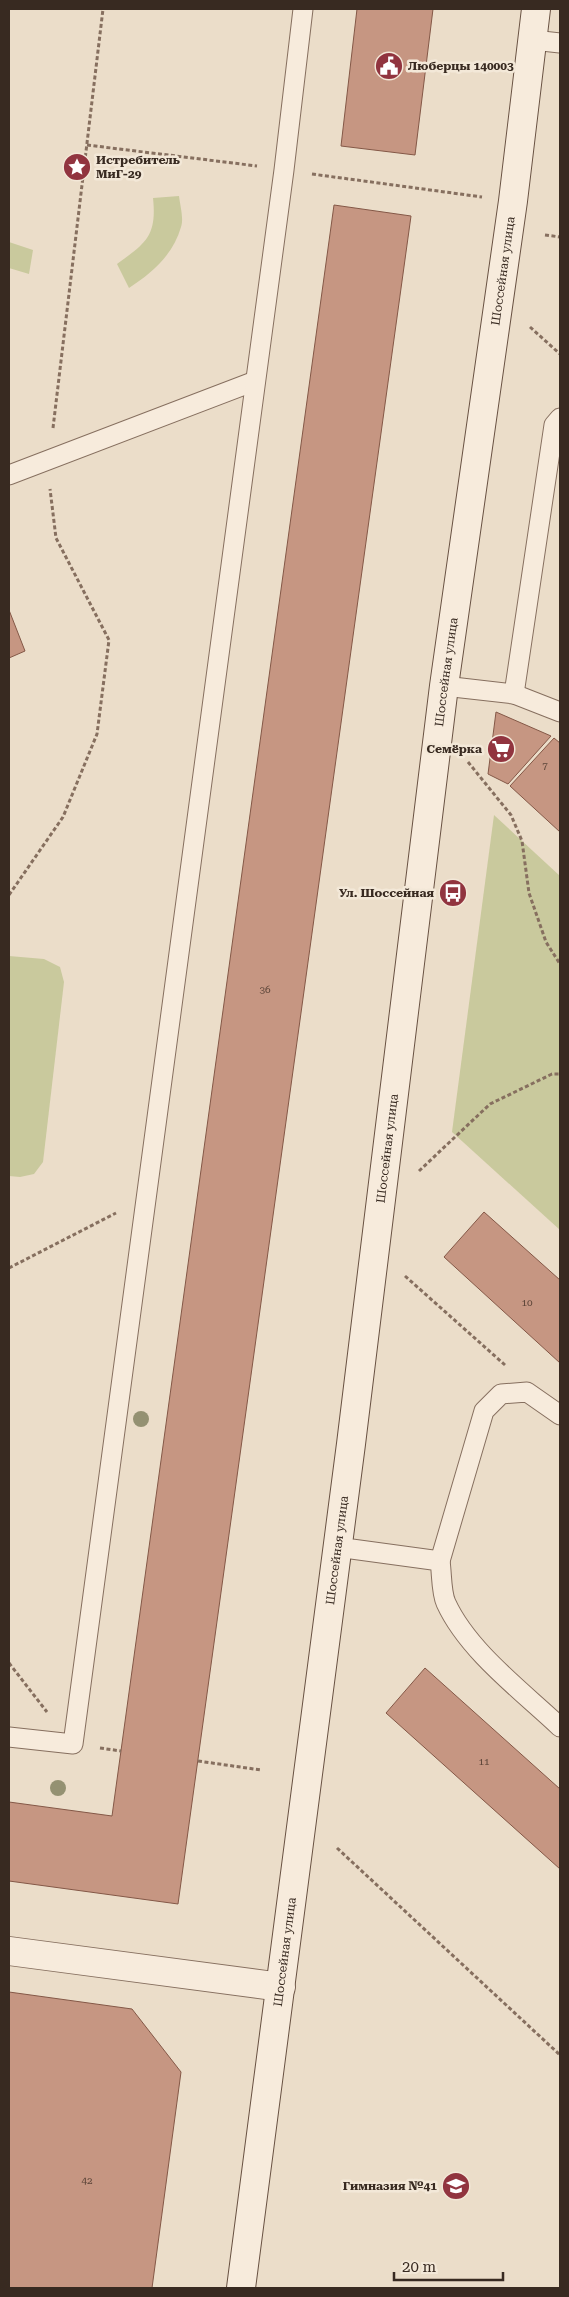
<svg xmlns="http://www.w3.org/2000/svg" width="569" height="2297" viewBox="0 0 569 2297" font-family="'Roboto Serif',serif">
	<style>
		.green { fill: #c9c99d }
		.building { fill: #c69682; stroke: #845847 }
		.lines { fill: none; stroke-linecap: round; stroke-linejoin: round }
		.lane-casing { stroke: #866f5f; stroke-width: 21 }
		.street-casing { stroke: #866f5f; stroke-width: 30 }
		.secondary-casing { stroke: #685142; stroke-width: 30 }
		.path { stroke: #866f5f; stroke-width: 3; stroke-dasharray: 4 2.5; stroke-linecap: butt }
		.lane { stroke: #f7ebdc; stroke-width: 19 }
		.street { stroke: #f7ebdc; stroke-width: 28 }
		.secondary { stroke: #f7ebdc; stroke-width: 28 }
		.tree { fill: #949172 }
		.labels { text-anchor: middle; stroke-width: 5; stroke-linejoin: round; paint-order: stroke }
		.number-label { font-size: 10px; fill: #5c4539 }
		.poi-label { font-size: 12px; font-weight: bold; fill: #382a21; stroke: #f3e8d8; text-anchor: end }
		.street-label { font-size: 12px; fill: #382a21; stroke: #f3e8d8 }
	</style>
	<rect width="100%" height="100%" fill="#ebddc9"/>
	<!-- green -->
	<g class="green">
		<path d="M 179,196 C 180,205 184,219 181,227 C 173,255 152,273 129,288 L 117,264 C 146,243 157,236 153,198 Z"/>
		<polygon points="9,242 33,250 29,274 9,268"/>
		<polygon points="494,815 560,876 560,1230 452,1132"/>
		<polygon points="9,956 44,959 60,967 64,982 43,1162 34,1174 20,1177 9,1176"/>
	</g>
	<!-- building -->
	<g class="building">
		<polygon points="357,9 433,9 415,155 341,146"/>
		<polygon points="334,205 411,216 178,1904 9,1881 9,1802 112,1816"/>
		<polygon points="9,610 25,651 9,658"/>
		<polygon points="496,712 551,736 508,784 488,774"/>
		<polygon points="554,738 560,743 560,832 510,786"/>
		<polygon points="484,1212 560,1280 560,1363 444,1257"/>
		<polygon points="425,1668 560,1789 560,1869 386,1713"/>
		<polygon points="9,1992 132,2009 181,2072 152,2288 9,2288"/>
	</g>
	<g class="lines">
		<defs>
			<g id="lane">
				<polyline points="533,40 560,43"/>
				<polyline points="9,475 255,381"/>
				<polyline points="444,686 514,694 560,712"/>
				<polyline points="514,694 554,425 560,418"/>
				<path d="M 337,1547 L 440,1561 C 442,1574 441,1592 446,1603 C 468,1651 522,1691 560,1727"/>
				<polyline points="440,1561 484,1411 501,1394 527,1392 560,1415"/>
				<polyline points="9,1737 73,1744 284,170 303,9"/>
			</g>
			<polyline id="street" points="9,1951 281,1987"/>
			<g id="secondary">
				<path id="s1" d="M 241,2288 L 351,1444 L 444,686 L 513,201 L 536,9"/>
			</g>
		</defs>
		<!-- lane casing -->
		<use href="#lane" class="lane-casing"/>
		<!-- street casing -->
		<use href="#street" class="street-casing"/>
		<!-- secondary casing -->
		<use href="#secondary" class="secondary-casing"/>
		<!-- path -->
		<g class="path">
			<polyline points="87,145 257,166"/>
			<polyline points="312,174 482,197"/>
			<polyline points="545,235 560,237"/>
			<polyline points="530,327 560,354"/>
			<polyline points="53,428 103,9"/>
			<polyline points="468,762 511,815 522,841 529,893 546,942 560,964"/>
			<polyline points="9,895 63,817 97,734 109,640 56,538 50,489"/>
			<polyline points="419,1171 490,1104 552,1074 560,1074"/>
			<polyline points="9,1268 116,1213"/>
			<polyline points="405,1276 505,1365"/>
			<polyline points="9,1663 47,1712"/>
			<polyline points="100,1748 121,1751"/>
			<polyline points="198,1761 261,1770"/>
			<polyline points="337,1848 560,2055"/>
		</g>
		<!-- lane -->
		<use href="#lane" class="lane"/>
		<!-- street -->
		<use href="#street" class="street"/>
		<!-- secondary -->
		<use href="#secondary" class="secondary"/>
	</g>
	<!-- trees -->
	<g class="tree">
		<circle cx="141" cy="1419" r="8"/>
		<circle cx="58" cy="1788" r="8"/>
	</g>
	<!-- icons -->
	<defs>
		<symbol id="civic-disc" viewBox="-11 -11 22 22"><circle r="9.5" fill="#91343f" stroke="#f3e8d8"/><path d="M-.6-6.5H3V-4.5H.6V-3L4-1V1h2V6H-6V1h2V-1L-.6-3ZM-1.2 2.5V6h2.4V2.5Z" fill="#fff"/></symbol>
		<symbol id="sight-disc" viewBox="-11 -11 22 22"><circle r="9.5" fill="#91343f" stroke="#f3e8d8"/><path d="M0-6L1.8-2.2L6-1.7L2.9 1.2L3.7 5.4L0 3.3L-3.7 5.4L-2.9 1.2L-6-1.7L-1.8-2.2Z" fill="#fff"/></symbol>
		<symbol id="supermarket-disc" viewBox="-11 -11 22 22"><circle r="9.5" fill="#91343f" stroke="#f3e8d8"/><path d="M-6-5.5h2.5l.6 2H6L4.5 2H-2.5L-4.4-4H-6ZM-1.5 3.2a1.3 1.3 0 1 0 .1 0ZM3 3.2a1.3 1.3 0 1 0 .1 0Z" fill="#fff"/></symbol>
		<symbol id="bus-disc" viewBox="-11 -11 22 22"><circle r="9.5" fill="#91343f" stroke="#f3e8d8"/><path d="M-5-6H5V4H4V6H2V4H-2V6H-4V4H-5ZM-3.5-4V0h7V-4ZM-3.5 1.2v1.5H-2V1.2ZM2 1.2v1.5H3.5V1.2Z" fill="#fff"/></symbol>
		<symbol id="school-disc" viewBox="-11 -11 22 22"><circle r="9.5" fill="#91343f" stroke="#f3e8d8"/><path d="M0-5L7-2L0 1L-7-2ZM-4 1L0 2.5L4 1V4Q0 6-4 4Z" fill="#fff"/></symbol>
	</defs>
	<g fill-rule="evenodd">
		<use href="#civic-disc" x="373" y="50" width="32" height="32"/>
		<use href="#sight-disc" x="61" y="151" width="32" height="32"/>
		<use href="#supermarket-disc" x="485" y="733" width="32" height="32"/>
		<use href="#bus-disc" x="437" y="877" width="32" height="32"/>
		<use href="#school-disc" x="440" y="2170" width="32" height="32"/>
	</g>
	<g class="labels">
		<!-- number labels -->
		<g class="number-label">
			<text x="545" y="769">7</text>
			<text x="265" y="993">36</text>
			<text x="527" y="1306">10</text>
			<text x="484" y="1765">11</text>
			<text x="87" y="2184">42</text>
		</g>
		<!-- poi labels -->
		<g class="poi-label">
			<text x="408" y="70" text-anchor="start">Люберцы 140003</text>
			<text x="96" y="164" text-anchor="start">Истребитель<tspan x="96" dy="14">МиГ-29</tspan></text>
			<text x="482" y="753">Семёрка</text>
			<text x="434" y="897">Ул. Шоссейная</text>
			<text x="437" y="2190">Гимназия №41</text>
		</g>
		<!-- street labels -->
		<g class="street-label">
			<text dy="4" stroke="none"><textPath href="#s1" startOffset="2034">Шоссейная улица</textPath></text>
			<text dy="4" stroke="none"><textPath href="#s1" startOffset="1629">Шоссейная улица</textPath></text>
			<text dy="4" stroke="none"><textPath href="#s1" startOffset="1149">Шоссейная улица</textPath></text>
			<text dy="4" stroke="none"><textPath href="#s1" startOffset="744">Шоссейная улица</textPath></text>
			<text dy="4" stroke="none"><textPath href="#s1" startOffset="339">Шоссейная улица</textPath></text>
		</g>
	</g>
	<!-- border -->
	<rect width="569" height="2297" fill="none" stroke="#382a21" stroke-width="20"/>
	<!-- scale -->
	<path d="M394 2272v8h109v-8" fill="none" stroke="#382a21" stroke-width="2.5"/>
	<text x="402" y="2272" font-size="15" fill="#382a21" stroke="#f3e8d8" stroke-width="4" paint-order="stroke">20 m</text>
</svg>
